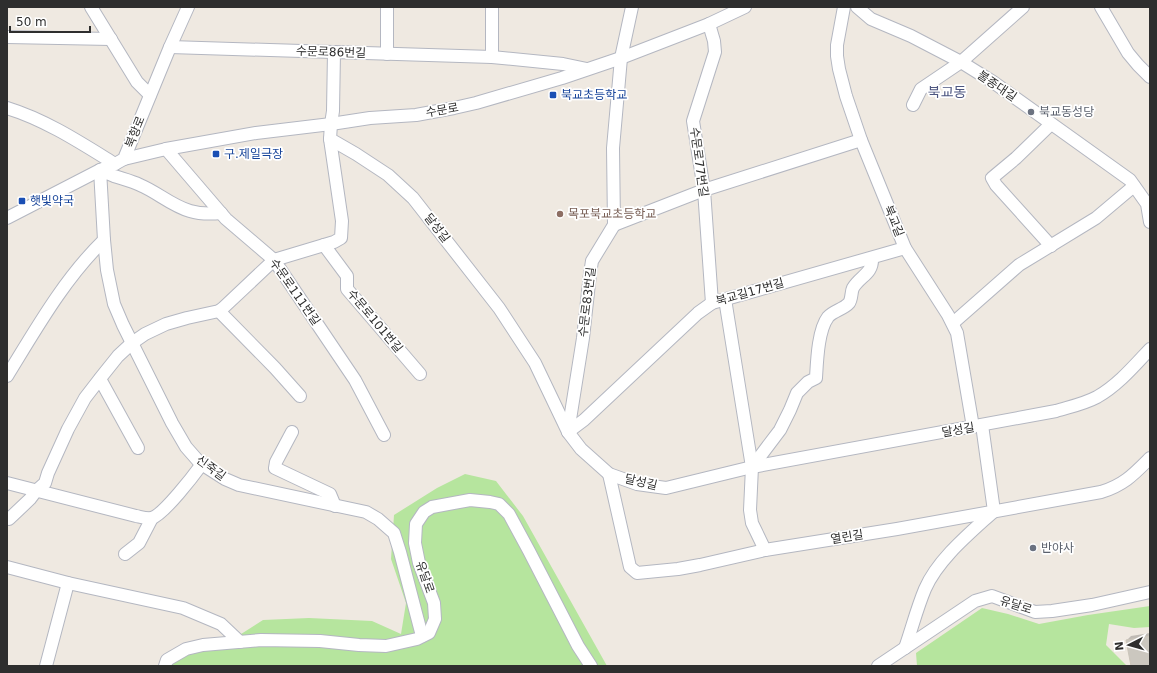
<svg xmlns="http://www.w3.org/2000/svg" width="1157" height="673" viewBox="0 0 1157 673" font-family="'DejaVu Sans','Noto Sans KR',sans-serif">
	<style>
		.green { fill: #b6e59e }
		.shadow { fill: #0003 }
		.building { fill: #cbc7bf; stroke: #cbc5ba }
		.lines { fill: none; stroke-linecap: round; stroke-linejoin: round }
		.minor-casing { stroke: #b4b7c1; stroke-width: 14 }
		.minor { stroke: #fff; stroke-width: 12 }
		.transit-dot { fill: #1a4fb4; stroke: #fff; stroke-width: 1.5 }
		.worship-dot { fill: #6b7280; stroke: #fff; stroke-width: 1.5 }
		.education-dot { fill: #8d6e63; stroke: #fff; stroke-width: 1.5 }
		.labels { text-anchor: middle; stroke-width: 3.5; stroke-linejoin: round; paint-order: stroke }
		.street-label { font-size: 12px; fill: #2e2e2e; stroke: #fff }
		.transit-label { font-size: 12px; fill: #164399; stroke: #fff; text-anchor: start }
		.worship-label { font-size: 12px; fill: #5b616d; stroke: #fff; text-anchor: start }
		.education-label { font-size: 12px; fill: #785e54; stroke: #fff; text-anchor: start }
		.quarter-label { font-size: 14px; fill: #4d5680; stroke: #fff }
	</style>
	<rect width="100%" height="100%" fill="#efe9e1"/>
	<!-- green -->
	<g class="green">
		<polygon points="465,474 496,481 523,516 607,666 165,666 176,648 227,643 263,620 309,618 372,621 401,634 406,603 391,559 394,515 437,488"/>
		<polygon points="1150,606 1150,627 1134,628 1109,624 1106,645 1127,666 917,666 916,653 982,608 1008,614 1039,624 1088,615"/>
	</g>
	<!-- shadow -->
	<polygon class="shadow" points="1150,633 1150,666 1132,666 1127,640 1131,636"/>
	<!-- building -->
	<polygon class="building" points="1150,636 1150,666 1131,666 1126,640"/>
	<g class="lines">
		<defs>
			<g id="minor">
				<polyline points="91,7 137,82 150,95"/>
				<polyline points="844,7 837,45 837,56 839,69 846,96 861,140 905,248 948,315 957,333 973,427"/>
				<polyline points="857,7 871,19 911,36 961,62 993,82 1130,180 1147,204 1150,222"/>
				<polyline points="1101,7 1128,53 1138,65 1150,77"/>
				<polyline points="709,24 714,41 715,52 693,121 704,190 712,303"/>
				<polyline points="7,37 111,39"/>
				<polyline points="170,47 492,57 563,64 587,69"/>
				<path d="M 334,52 L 333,111 L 331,124 L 330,139 L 356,154 L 388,175 L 413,198 L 499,308 L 535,363 L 568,432 L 581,449 L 609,474 L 637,484 L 666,488 L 752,467 L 1056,411 C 1069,407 1084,404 1097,397 C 1118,385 1134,366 1150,349"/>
				<polyline points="387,54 387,7"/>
				<polyline points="492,57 492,7"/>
				<polyline points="913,105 921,89 961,62 1023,7"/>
				<path d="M 7,108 C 46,120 81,143 115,164"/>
				<polyline points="166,149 226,219 274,260 355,380 384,435"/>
				<polyline points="124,159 166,149 256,133 331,124 370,118 416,115 454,108 476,103 562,78 621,58 709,24 745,7"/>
				<path d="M 221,213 C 211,214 200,214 190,211 C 172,206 157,192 140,185 C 132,181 123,179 114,176 C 109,174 104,172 100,170 L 104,240 L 107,270 L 114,304 L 123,325 L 172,423 L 186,447 L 200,463 L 225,479 L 239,485 L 366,512 L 378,519 L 394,533 L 400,552 L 422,636"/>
				<polyline points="7,218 100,170 115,164 124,159 170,47 188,7"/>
				<polyline points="614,225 704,190 861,140"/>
				<polyline points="324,245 347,276 347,289 420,374"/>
				<polyline points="1051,246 996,185 992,178 1016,158 1051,124"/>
				<polyline points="725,299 752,467 750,510 752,523 765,550"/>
				<polyline points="219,311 275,368 300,396"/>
				<polyline points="953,323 1019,265 1096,218 1134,186"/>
				<path d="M 7,376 C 36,329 64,279 104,240"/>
				<polyline points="100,379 138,448"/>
				<polyline points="292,432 276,462 275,468 330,494 335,506"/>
				<polyline points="568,432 583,338 590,274 592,261 614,225 613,148 621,58 632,7"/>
				<polyline points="568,432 584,420 698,313 712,303 905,248"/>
				<path d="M 752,467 L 780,430 L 790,410 L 797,393 L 808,382 L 816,378 C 817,361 818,330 828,317 C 833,311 844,309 849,303 C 852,299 851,292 853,288 C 860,276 873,274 872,258"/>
				<path d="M 609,474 L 630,567 L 637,573 L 678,569 L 700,565 L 765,550 L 897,529 L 1101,492 C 1124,485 1134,474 1150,458"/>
				<path d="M 7,483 L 136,516 C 141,517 147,519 152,518 C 164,514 194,475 202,464"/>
				<polyline points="9,519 30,499 36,491 45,483 48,473 68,429 85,398 102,376 118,356 132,343 145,334 166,324 187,318 219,311 223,308 274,260 334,242 341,238 342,221 330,139"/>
				<polyline points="125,554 139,543 152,518"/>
				<polyline points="7,567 68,583 183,608 221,624 240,642"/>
				<path d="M 905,648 C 912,628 917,608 925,589 C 938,559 970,533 994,511 L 982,425"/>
				<polyline points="46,666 68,583"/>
				<polyline points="165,666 167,660 186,649 203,645 261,640 320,641 359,645 386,646 417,639 429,633 435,619 434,603 419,563 415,543 416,524 424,512 432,507 470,500 490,502 499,504 509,514 529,551 578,646 591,666"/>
				<polyline points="878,666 975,601 992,596 1035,612 1052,611 1092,605 1150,592"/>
			</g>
		</defs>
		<!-- minor casing -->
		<use href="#minor" class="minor-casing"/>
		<!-- minor -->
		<use href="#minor" class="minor"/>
	</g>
	<!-- markers -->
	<g class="transit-dot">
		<rect x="549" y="91" width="8" height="8" rx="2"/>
		<rect x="212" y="150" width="8" height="8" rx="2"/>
		<rect x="18" y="197" width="8" height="8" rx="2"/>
	</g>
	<g class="worship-dot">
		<circle cx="1031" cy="112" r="4"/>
		<circle cx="1033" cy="548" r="4"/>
	</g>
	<circle class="education-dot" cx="560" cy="214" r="4"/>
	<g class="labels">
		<!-- street labels -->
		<g class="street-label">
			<text transform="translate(331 52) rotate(2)" y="4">수문로86번길</text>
			<text transform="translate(997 86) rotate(34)" y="4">불종대길</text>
			<text transform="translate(442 110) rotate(-10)" y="4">수문로</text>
			<text transform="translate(135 132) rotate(-68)" y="4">북항로</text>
			<text transform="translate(699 162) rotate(82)" y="4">수문로77번길</text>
			<text transform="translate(894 221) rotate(68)" y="4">북교길</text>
			<text transform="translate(437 228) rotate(52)" y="4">달성길</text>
			<text transform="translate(295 292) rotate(55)" y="4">수문로111번길</text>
			<text transform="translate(750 292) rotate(-16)" y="4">북교길17번길</text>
			<text transform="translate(587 302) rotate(-83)" y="4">수문로83번길</text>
			<text transform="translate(375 321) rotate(50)" y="4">수문로101번길</text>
			<text transform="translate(958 430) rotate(-10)" y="4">달성길</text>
			<text transform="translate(211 468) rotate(36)" y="4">신죽길</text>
			<text transform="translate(641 482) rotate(13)" y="4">달성길</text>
			<text transform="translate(847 537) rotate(-9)" y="4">열린길</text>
			<text transform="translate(425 577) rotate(71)" y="4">유달로</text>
			<text transform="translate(1016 605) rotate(18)" y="4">유달로</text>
		</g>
		<!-- transit labels -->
		<g class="transit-label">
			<text x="561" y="99">북교초등학교</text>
			<text x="224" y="158">구.제일극장</text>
			<text x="30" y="205">햇빛약국</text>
		</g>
		<!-- worship labels -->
		<g class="worship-label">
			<text x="1039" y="116">북교동성당</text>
			<text x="1041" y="552">반야사</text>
		</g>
		<!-- education labels -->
		<g class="education-label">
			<text x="568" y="218">목포북교초등학교</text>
		</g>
		<!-- quarter labels -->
		<g class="quarter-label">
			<text x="947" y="97">북교동</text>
		</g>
	</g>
	<!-- border -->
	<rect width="1157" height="673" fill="none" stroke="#2e2e2e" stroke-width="16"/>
	<!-- north arrow -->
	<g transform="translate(1129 645) rotate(264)" stroke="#ffffff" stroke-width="3" paint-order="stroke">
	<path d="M0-3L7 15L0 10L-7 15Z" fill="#2e2e2e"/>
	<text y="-6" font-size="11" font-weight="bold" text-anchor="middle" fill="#2e2e2e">N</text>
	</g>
	<!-- scale -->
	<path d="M10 26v6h80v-6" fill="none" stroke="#2e2e2e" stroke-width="2"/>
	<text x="16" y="26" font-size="12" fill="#2e2e2e" stroke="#ffffff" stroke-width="3" paint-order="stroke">50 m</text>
</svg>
